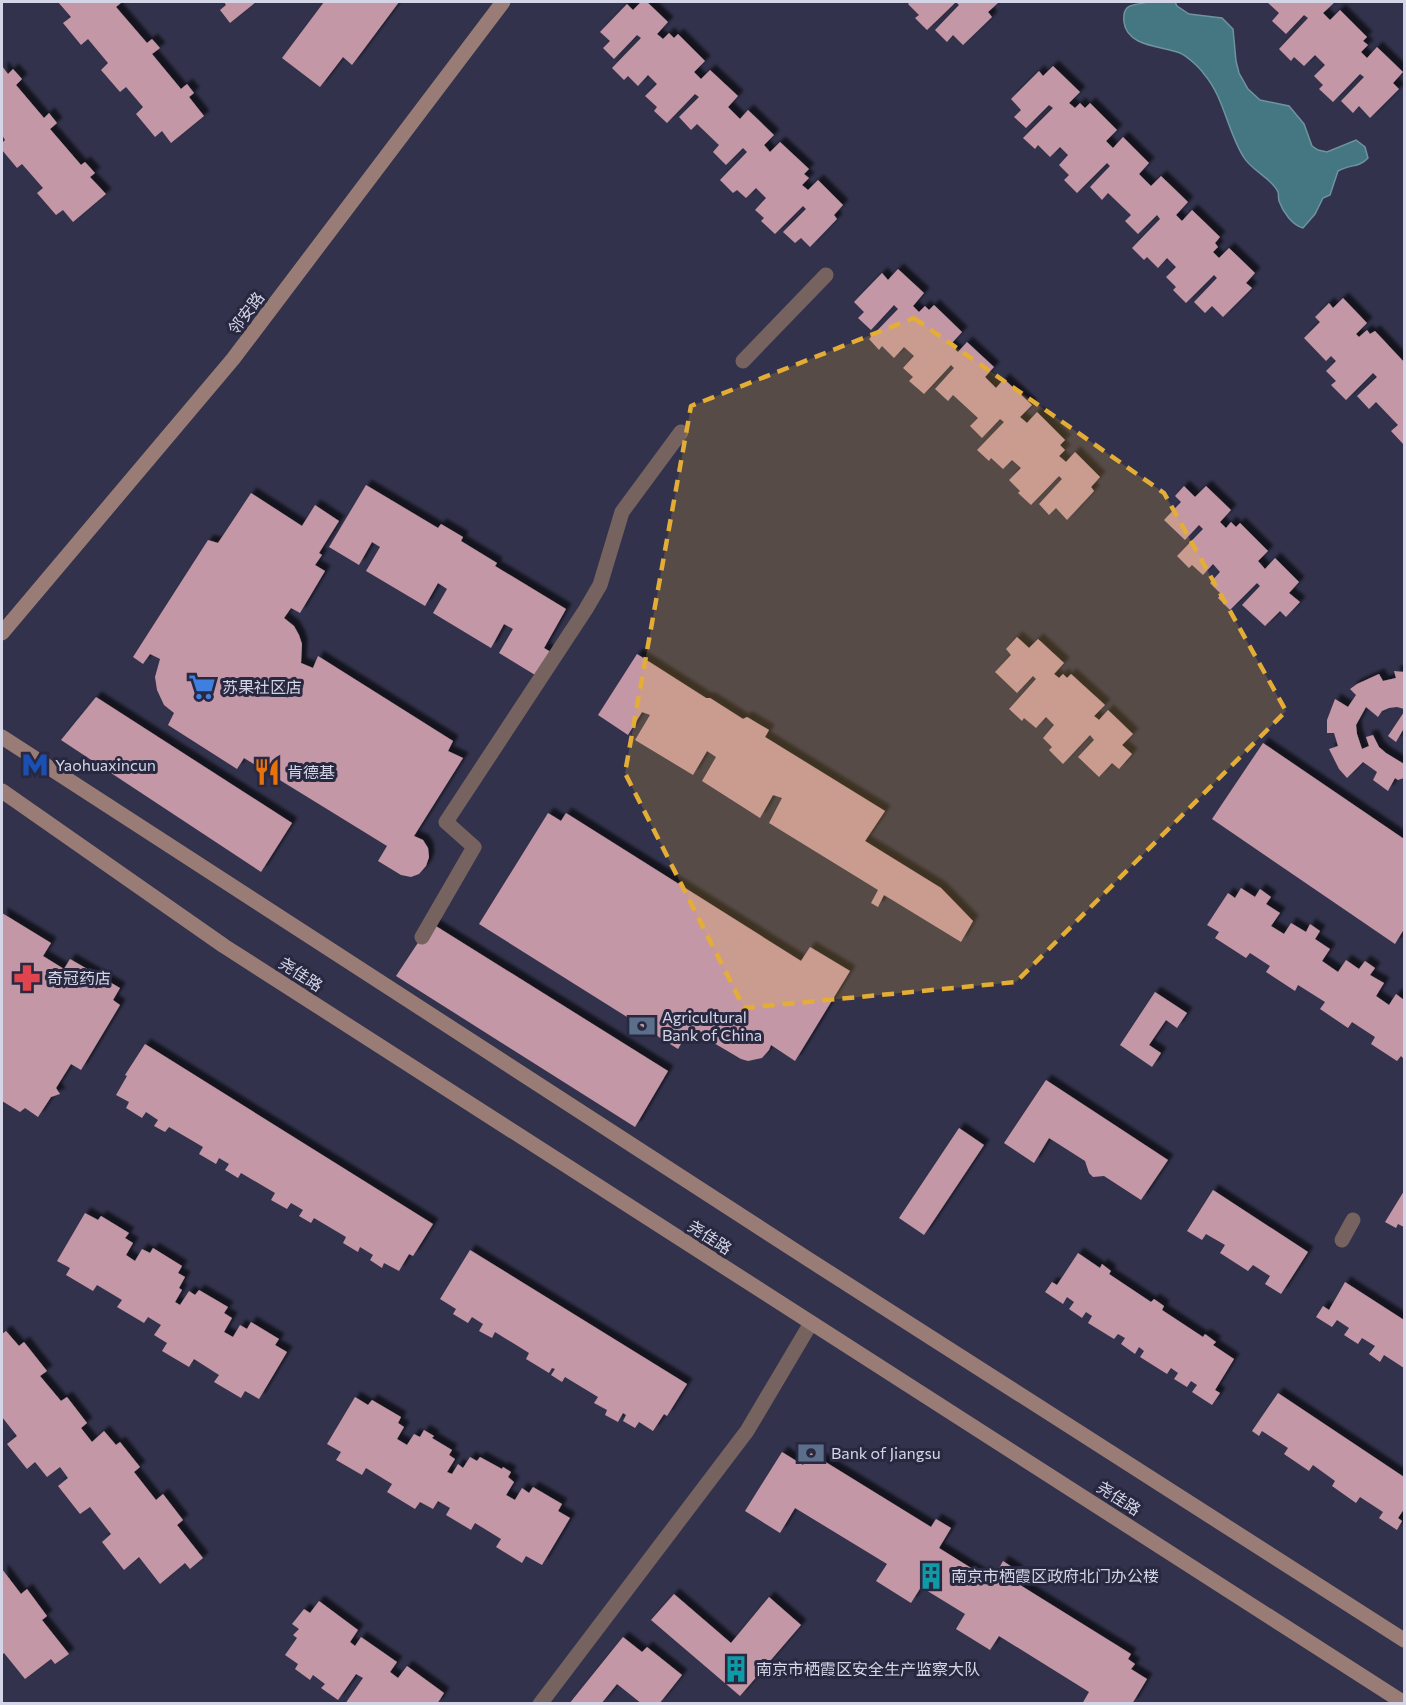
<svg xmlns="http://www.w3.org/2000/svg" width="1406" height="1705" viewBox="0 0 1406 1705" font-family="Commissioner,'Noto Sans SC',sans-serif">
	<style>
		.water { fill: #447781; stroke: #6f939f; stroke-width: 1.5 }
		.building { fill: #c397a6; filter: url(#shadow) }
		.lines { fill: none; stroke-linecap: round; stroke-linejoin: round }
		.street { stroke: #76635f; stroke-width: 15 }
		.secondary { stroke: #9a7c76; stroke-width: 15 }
		.marked { fill: #e4ad35; fill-opacity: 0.2; stroke: #e4ad35; stroke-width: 4.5; stroke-dasharray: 12 8; stroke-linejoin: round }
		.labels { text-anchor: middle; stroke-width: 6; stroke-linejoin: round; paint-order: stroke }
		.street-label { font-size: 16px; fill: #d4d5e6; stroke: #282841 }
		.poi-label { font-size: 16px; fill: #d4d5e6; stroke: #282841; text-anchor: start }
	</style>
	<defs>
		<filter id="shadow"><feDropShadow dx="5.5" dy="-5.5" stdDeviation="1.5" flood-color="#0009"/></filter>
	</defs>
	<rect width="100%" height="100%" fill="#32324c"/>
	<!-- water -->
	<path class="water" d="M 1147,2 L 1175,2 L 1177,6 L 1189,14 L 1222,18 L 1233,29 L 1236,61 L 1239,73 L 1248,89 L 1260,100 L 1289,106 L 1304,124 L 1312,146 L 1318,150 L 1327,152 L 1356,140 L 1365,147 L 1368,158 C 1359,168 1350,164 1338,171 L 1330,195 L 1323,198 L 1315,214 L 1303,228 C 1292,225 1283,212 1279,201 C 1278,198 1279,195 1278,192 C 1271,177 1251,171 1243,156 C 1227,130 1224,97 1204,74 C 1199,67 1187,56 1180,53 C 1162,46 1127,47 1124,22 C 1122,2 1134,6 1147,2 Z"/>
	<!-- building -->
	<g class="building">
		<polygon points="58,2 122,2 116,7 147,43 152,39 160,48 152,54 181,89 187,84 194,93 189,97 204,116 171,143 162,131 155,137 136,114 143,107 126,87 120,92 101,70 108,63 88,39 81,45 63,23 71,17"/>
		<polygon points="224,2 256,2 230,23 220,10 226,5"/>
		<polygon points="324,2 399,2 352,65 343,57 320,87 282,58"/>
		<polygon points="641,2 647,2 668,22 657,34 663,39 669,33 674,38 678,34 705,61 694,72 701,79 710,70 738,96 728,107 740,119 748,110 774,135 764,145 770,152 780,142 809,169 804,174 809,178 802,185 808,190 818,180 843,205 834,215 837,219 810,247 801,238 795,243 783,232 806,209 803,206 775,234 761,221 764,218 755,210 766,198 756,188 746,198 737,190 733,193 720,180 747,152 743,148 726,165 713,152 719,145 697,124 691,130 679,117 699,97 695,94 667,123 654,111 657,107 645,96 657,84 648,75 638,86 628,76 624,80 612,68 641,38 637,35 614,59 603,48 610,41 600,32 627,4 633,10"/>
		<polygon points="910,2 997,2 998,3 988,12 992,17 963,45 953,35 947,42 935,30 959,5 956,2 927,30 915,18 919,15 908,4"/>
		<polygon points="1267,2 1335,2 1323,13 1330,20 1340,10 1367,37 1363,41 1368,45 1361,52 1367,58 1377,47 1403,72 1393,83 1399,89 1370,118 1359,106 1353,113 1341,101 1364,77 1360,74 1333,102 1319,89 1323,85 1314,76 1325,65 1315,55 1304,66 1294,57 1291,61 1279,49 1308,18 1304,15 1286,34 1272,21 1279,13"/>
		<polygon points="2,66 8,74 13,69 22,79 16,85 44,118 49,113 57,123 50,129 81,165 85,162 95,173 90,177 106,194 73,222 63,210 56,215 37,193 43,188 22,164 17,168 2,150 2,143 5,140 2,135"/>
		<polygon points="1053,66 1080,92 1069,103 1075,108 1080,103 1085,108 1090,103 1117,130 1106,141 1113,148 1123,137 1149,163 1139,174 1151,186 1161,176 1188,202 1176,215 1182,221 1192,210 1220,237 1215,243 1218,247 1213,252 1219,258 1229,248 1255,273 1246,283 1252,288 1223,317 1212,306 1205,313 1194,302 1217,278 1214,275 1186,303 1173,290 1176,287 1166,277 1176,267 1167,258 1158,268 1147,257 1144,260 1132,248 1160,219 1157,215 1138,234 1125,221 1131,215 1108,193 1102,200 1090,187 1110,166 1107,163 1077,193 1064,180 1069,175 1059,165 1068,155 1060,147 1050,157 1038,145 1035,149 1023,138 1053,108 1049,105 1026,128 1014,117 1021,110 1011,99 1039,71 1043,76"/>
		<polygon points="898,269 924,293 913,306 919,312 925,306 929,310 934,305 962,332 950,345 958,352 967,342 994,367 985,377 996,388 1004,379 1032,405 1020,417 1027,423 1037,412 1065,440 1060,445 1065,450 1059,456 1066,462 1075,452 1100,477 1091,487 1094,491 1067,520 1056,508 1049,515 1039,504 1062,479 1059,476 1031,505 1018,493 1020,491 1009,480 1021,468 1012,460 1003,469 991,458 989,461 977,450 1004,422 1000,419 982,438 970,426 978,418 953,395 948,401 935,389 954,368 951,365 924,394 909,381 913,377 903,368 914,356 904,347 894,358 882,346 879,350 869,339 898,309 894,305 871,330 858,318 864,312 854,302 882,273 888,280"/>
		<polygon points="1343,298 1367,323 1356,334 1359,337 1367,330 1370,334 1375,331 1404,362 1404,445 1391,431 1398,425 1376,402 1369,409 1357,396 1377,377 1373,373 1346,400 1331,385 1336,381 1326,371 1336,361 1331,356 1326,361 1304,338 1320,322 1315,317 1329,303 1333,308"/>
		<polygon points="366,485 438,528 441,524 463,537 461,541 497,563 495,566 566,609 544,648 554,654 540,678 499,653 513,629 504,624 491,648 433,613 447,589 438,583 425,606 366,571 380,547 372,542 359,565 329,547"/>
		<polygon points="1184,486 1195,497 1206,486 1231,510 1220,522 1226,528 1231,522 1236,527 1240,523 1268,551 1258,561 1265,569 1275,558 1299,582 1289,593 1300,602 1286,617 1280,611 1265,626 1242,605 1260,586 1257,583 1230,610 1218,598 1221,594 1210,583 1220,572 1213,564 1203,575 1192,565 1189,568 1177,556 1203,529 1199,525 1185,540 1164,520 1181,502 1175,496"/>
		<polygon points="251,493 302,526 315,505 339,521 319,553 322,555 315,565 325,571 300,613 291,608 284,618 294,626 299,635 302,644 301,663 313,668 318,656 453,741 448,751 463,758 414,836 423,840 428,848 429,857 426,866 419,874 411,877 401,875 378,861 387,846 244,758 237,769 168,725 174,713 164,705 157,690 155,677 160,659 150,654 143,664 133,657 208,540 218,543"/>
		<polygon points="1017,637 1029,648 1038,639 1064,663 1054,674 1059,678 1063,674 1067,678 1071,674 1105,705 1094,716 1099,720 1108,710 1133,734 1122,745 1132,754 1119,769 1112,763 1099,777 1078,757 1094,740 1090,735 1063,764 1049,750 1052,747 1043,738 1054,725 1046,717 1036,728 1024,718 1022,721 1009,709 1036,679 1033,676 1017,693 995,672 1011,655 1006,649"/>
		<polygon points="637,654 706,698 710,698 743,719 747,717 769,730 765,737 885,811 865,841 941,888 973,921 961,942 884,895 878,907 871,903 878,890 769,823 782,798 773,795 760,818 702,781 716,757 707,751 693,775 635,740 650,715 642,712 628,735 598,715"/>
		<polygon points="1394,671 1404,672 1404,709 1397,707 1389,708 1382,711 1378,717 1366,707 1356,725 1357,734 1362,749 1369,746 1366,737 1373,735 1379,747 1386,753 1404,764 1404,778 1398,780 1395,778 1388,791 1373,780 1377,772 1363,762 1347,778 1339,769 1329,749 1338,746 1334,733 1327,733 1327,720 1335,699 1348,707 1356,695 1350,689 1357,684 1379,674 1383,681 1396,678"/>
		<polygon points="96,697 292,823 261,872 61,740"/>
		<polygon points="1404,712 1404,728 1396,742 1388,736"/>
		<polygon points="1263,743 1404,839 1404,929 1395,944 1212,819"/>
		<polygon points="548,813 561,821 566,813 801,961 810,947 850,971 795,1061 771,1045 769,1050 762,1058 748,1061 741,1059 690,1029 678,1049 479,924"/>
		<polygon points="1241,888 1255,897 1260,889 1271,897 1266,904 1280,913 1271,926 1284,934 1291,923 1306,932 1310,924 1320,931 1315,939 1330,949 1322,961 1338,972 1346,960 1359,969 1365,961 1375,968 1370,975 1384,983 1376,996 1389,1005 1396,994 1404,1000 1404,1059 1401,1056 1397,1061 1371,1044 1375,1037 1352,1022 1348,1028 1320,1009 1325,1002 1298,985 1295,991 1266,972 1270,966 1250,953 1246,958 1215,938 1219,932 1207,925 1228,893 1235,898"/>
		<polygon points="2,913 51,943 43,956 64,969 70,959 120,988 113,1000 120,1005 81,1070 71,1064 56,1088 60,1094 51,1097 38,1117 25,1108 20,1112 2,1101"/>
		<polygon points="431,923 668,1071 635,1127 396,976"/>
		<polygon points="1155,992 1187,1013 1177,1028 1166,1020 1149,1045 1161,1053 1152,1067 1120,1045"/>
		<polygon points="145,1044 433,1224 413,1256 409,1254 399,1271 384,1263 382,1268 370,1260 373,1255 360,1247 358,1252 343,1243 346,1237 314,1218 311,1223 299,1216 303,1210 291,1203 287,1209 271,1200 275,1193 241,1173 238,1178 225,1170 229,1164 219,1158 216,1164 199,1154 203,1147 169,1127 165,1132 154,1126 158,1120 146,1112 142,1118 126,1108 129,1102 116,1095 127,1076 125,1075"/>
		<polygon points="1046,1080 1168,1160 1141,1200 1104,1176 1093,1177 1089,1173 1085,1161 1049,1138 1034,1163 1004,1143"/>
		<polygon points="959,1128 984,1145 924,1235 899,1218"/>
		<polygon points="1213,1190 1308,1252 1281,1294 1265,1284 1270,1276 1253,1265 1248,1271 1220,1253 1225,1245 1206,1234 1202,1240 1187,1231"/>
		<polygon points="1404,1191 1404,1227 1398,1224 1396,1228 1385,1222"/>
		<polygon points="85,1213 98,1220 101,1216 129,1233 125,1238 133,1243 126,1255 135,1261 142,1249 150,1253 153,1248 182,1266 178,1273 185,1277 179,1288 182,1290 175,1302 180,1305 189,1291 195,1295 199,1290 228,1307 224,1313 232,1318 224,1332 233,1337 240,1325 247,1329 251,1322 279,1339 275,1345 287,1352 259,1399 245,1391 241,1398 214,1382 219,1375 194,1359 189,1367 162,1351 167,1343 154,1335 161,1325 148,1317 144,1323 117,1307 122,1300 97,1285 93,1291 66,1275 70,1268 57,1261"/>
		<polygon points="470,1250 687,1384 667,1416 664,1414 653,1431 639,1422 635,1428 623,1421 626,1415 623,1413 618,1422 605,1415 607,1410 594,1403 598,1397 565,1377 562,1382 551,1375 555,1369 552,1368 549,1373 526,1359 529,1353 495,1332 492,1338 479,1331 483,1324 472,1317 468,1323 453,1314 456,1309 440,1299"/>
		<polygon points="1078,1253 1100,1268 1102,1264 1111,1271 1109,1274 1151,1302 1154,1299 1164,1306 1162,1310 1203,1337 1205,1334 1216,1342 1213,1345 1234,1359 1215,1390 1220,1393 1212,1405 1192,1392 1197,1385 1191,1381 1187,1387 1174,1379 1178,1373 1171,1368 1167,1374 1140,1357 1144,1351 1139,1347 1135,1354 1121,1344 1125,1338 1118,1334 1114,1339 1088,1323 1092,1316 1086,1312 1082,1318 1069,1309 1074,1302 1067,1297 1063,1304 1045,1292 1052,1282 1057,1285"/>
		<polygon points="1345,1282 1404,1320 1404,1368 1384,1355 1380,1362 1369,1354 1375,1346 1362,1338 1358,1344 1344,1335 1349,1328 1337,1320 1332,1327 1316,1317 1323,1306 1329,1310"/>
		<polygon points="6,1331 19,1346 24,1342 47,1371 40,1376 61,1401 67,1397 87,1423 81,1428 92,1442 104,1431 116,1445 120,1442 140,1467 134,1472 156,1500 163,1494 183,1520 177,1525 203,1558 190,1569 185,1563 160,1584 139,1557 124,1570 102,1542 111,1534 90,1507 80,1514 58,1486 68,1478 60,1467 47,1477 35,1462 27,1469 7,1444 17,1436 2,1417 2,1334"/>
		<polygon points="1278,1393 1404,1477 1404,1509 1398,1518 1402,1521 1397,1530 1379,1518 1383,1512 1360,1497 1356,1503 1332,1486 1335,1481 1313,1465 1309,1471 1284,1454 1288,1448 1262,1431 1259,1436 1252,1431"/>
		<polygon points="355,1397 368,1405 372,1400 401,1417 398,1423 404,1427 397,1439 407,1445 414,1434 420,1437 424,1430 434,1436 432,1438 452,1450 449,1455 455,1459 447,1472 452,1474 458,1464 463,1468 470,1457 477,1461 480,1457 502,1469 503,1467 511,1472 508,1477 514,1482 506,1495 515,1500 522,1488 529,1493 533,1487 562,1504 558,1511 570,1518 542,1565 526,1556 522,1563 496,1547 501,1539 475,1523 471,1530 446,1515 450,1508 438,1501 433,1509 420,1502 415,1509 387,1492 392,1484 366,1468 362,1475 336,1460 341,1452 327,1444"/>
		<polygon points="782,1452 803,1465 811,1453 931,1527 936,1519 951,1528 939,1548 992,1581 1003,1561 1018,1571 1012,1580 1131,1654 1128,1659 1135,1664 1131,1669 1147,1679 1132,1704 1082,1704 1089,1692 999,1636 990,1650 956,1629 965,1614 921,1587 911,1603 876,1581 887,1564 795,1508 780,1533 745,1511"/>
		<polygon points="2,1569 21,1594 27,1589 47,1616 42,1620 69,1654 55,1664 51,1659 25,1679 4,1653 2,1655"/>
		<polygon points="674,1594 731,1643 769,1597 801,1625 740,1696 651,1620"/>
		<polygon points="319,1601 358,1630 350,1642 355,1646 361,1637 397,1662 390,1672 398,1678 407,1666 444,1693 437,1704 345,1704 363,1678 356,1674 338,1700 321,1688 325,1684 313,1675 310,1680 295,1669 298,1664 285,1655 297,1638 293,1635 299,1629 292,1624 304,1609 310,1613"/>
		<polygon points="623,1637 642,1652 647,1647 682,1675 659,1704 642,1704 617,1684 601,1704 569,1704"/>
	</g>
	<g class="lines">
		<!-- street -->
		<g class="street">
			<polyline points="743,361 826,275"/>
			<polyline points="422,937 474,847 446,822 586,609 600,585 622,512 681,432"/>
			<polyline points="1342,1240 1353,1220"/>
			<polyline points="540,1704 747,1431 811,1323"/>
		</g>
		<!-- secondary -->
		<g class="secondary">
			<polyline points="2,633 233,359 503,2"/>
			<polyline points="2,737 808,1259 1404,1640"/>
			<polyline points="2,791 224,946 1404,1703"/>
		</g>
	</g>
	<!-- marked area -->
	<path class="marked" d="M 914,318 L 1164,493 L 1286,711 L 1016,982 L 744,1008 L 625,773 L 691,406 Z"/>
	<!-- icons -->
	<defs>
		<symbol id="supermarket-bare" viewBox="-9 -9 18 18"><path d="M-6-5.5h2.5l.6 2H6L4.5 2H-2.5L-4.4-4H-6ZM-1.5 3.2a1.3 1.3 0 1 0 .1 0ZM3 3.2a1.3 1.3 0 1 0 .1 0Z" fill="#3f7fe0" stroke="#282841" stroke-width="2.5" paint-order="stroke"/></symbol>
		<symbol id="metro-bare" viewBox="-9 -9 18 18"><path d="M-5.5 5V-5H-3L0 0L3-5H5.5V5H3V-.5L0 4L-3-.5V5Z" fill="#1a4fb4" stroke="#282841" stroke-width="2.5" paint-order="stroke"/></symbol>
		<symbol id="restaurant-bare" viewBox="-9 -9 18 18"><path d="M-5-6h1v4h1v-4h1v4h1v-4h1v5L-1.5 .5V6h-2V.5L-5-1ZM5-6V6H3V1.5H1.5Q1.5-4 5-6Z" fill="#e8710a" stroke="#282841" stroke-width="2.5" paint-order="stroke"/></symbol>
		<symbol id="pharmacy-bare" viewBox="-9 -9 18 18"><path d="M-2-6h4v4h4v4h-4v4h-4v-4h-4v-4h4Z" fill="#e0444e" stroke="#282841" stroke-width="2.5" paint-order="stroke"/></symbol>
		<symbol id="bank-bare" viewBox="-9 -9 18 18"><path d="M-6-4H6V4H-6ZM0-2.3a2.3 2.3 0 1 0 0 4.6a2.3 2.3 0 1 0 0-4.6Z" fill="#5c6f8a" stroke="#282841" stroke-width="2.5" paint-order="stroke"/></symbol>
		<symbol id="building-bare" viewBox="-9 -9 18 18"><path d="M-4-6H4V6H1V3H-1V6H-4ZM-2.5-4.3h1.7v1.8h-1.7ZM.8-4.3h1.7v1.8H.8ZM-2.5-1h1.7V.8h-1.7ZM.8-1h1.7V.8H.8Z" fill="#0f9aa8" stroke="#282841" stroke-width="2.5" paint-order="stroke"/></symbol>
	</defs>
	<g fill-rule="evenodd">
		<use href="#supermarket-bare" x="183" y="668" width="38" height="38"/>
		<use href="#metro-bare" x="16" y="746" width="38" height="38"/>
		<use href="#restaurant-bare" x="248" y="753" width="38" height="38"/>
		<use href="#pharmacy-bare" x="8" y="959" width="38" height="38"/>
		<use href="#bank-bare" x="623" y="1007" width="38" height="38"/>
		<use href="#bank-bare" x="792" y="1434" width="38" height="38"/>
		<use href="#building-bare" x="912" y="1557" width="38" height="38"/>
		<use href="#building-bare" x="717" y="1650" width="38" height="38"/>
	</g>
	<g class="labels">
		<!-- street labels -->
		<g class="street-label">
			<text transform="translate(246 313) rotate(-53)" y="6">邻安路</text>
			<text transform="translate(301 974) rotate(33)" y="6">尧佳路</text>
			<text transform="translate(710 1237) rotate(33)" y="6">尧佳路</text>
			<text transform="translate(1119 1498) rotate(33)" y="6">尧佳路</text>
		</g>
		<!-- poi labels -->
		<g class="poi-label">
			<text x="222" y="693">苏果社区店</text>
			<text x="55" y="771">Yaohuaxincun</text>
			<text x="287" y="778">肯德基</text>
			<text x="47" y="984">奇冠药店</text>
			<text x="662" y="1023">Agricultural<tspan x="662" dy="18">Bank of China</tspan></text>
			<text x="831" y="1459">Bank of Jiangsu</text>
			<text x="951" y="1582">南京市栖霞区政府北门办公楼</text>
			<text x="756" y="1675">南京市栖霞区安全生产监察大队</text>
		</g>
	</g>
	<!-- border -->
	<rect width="1406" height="1705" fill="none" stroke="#d4d5e6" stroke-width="6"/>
</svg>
